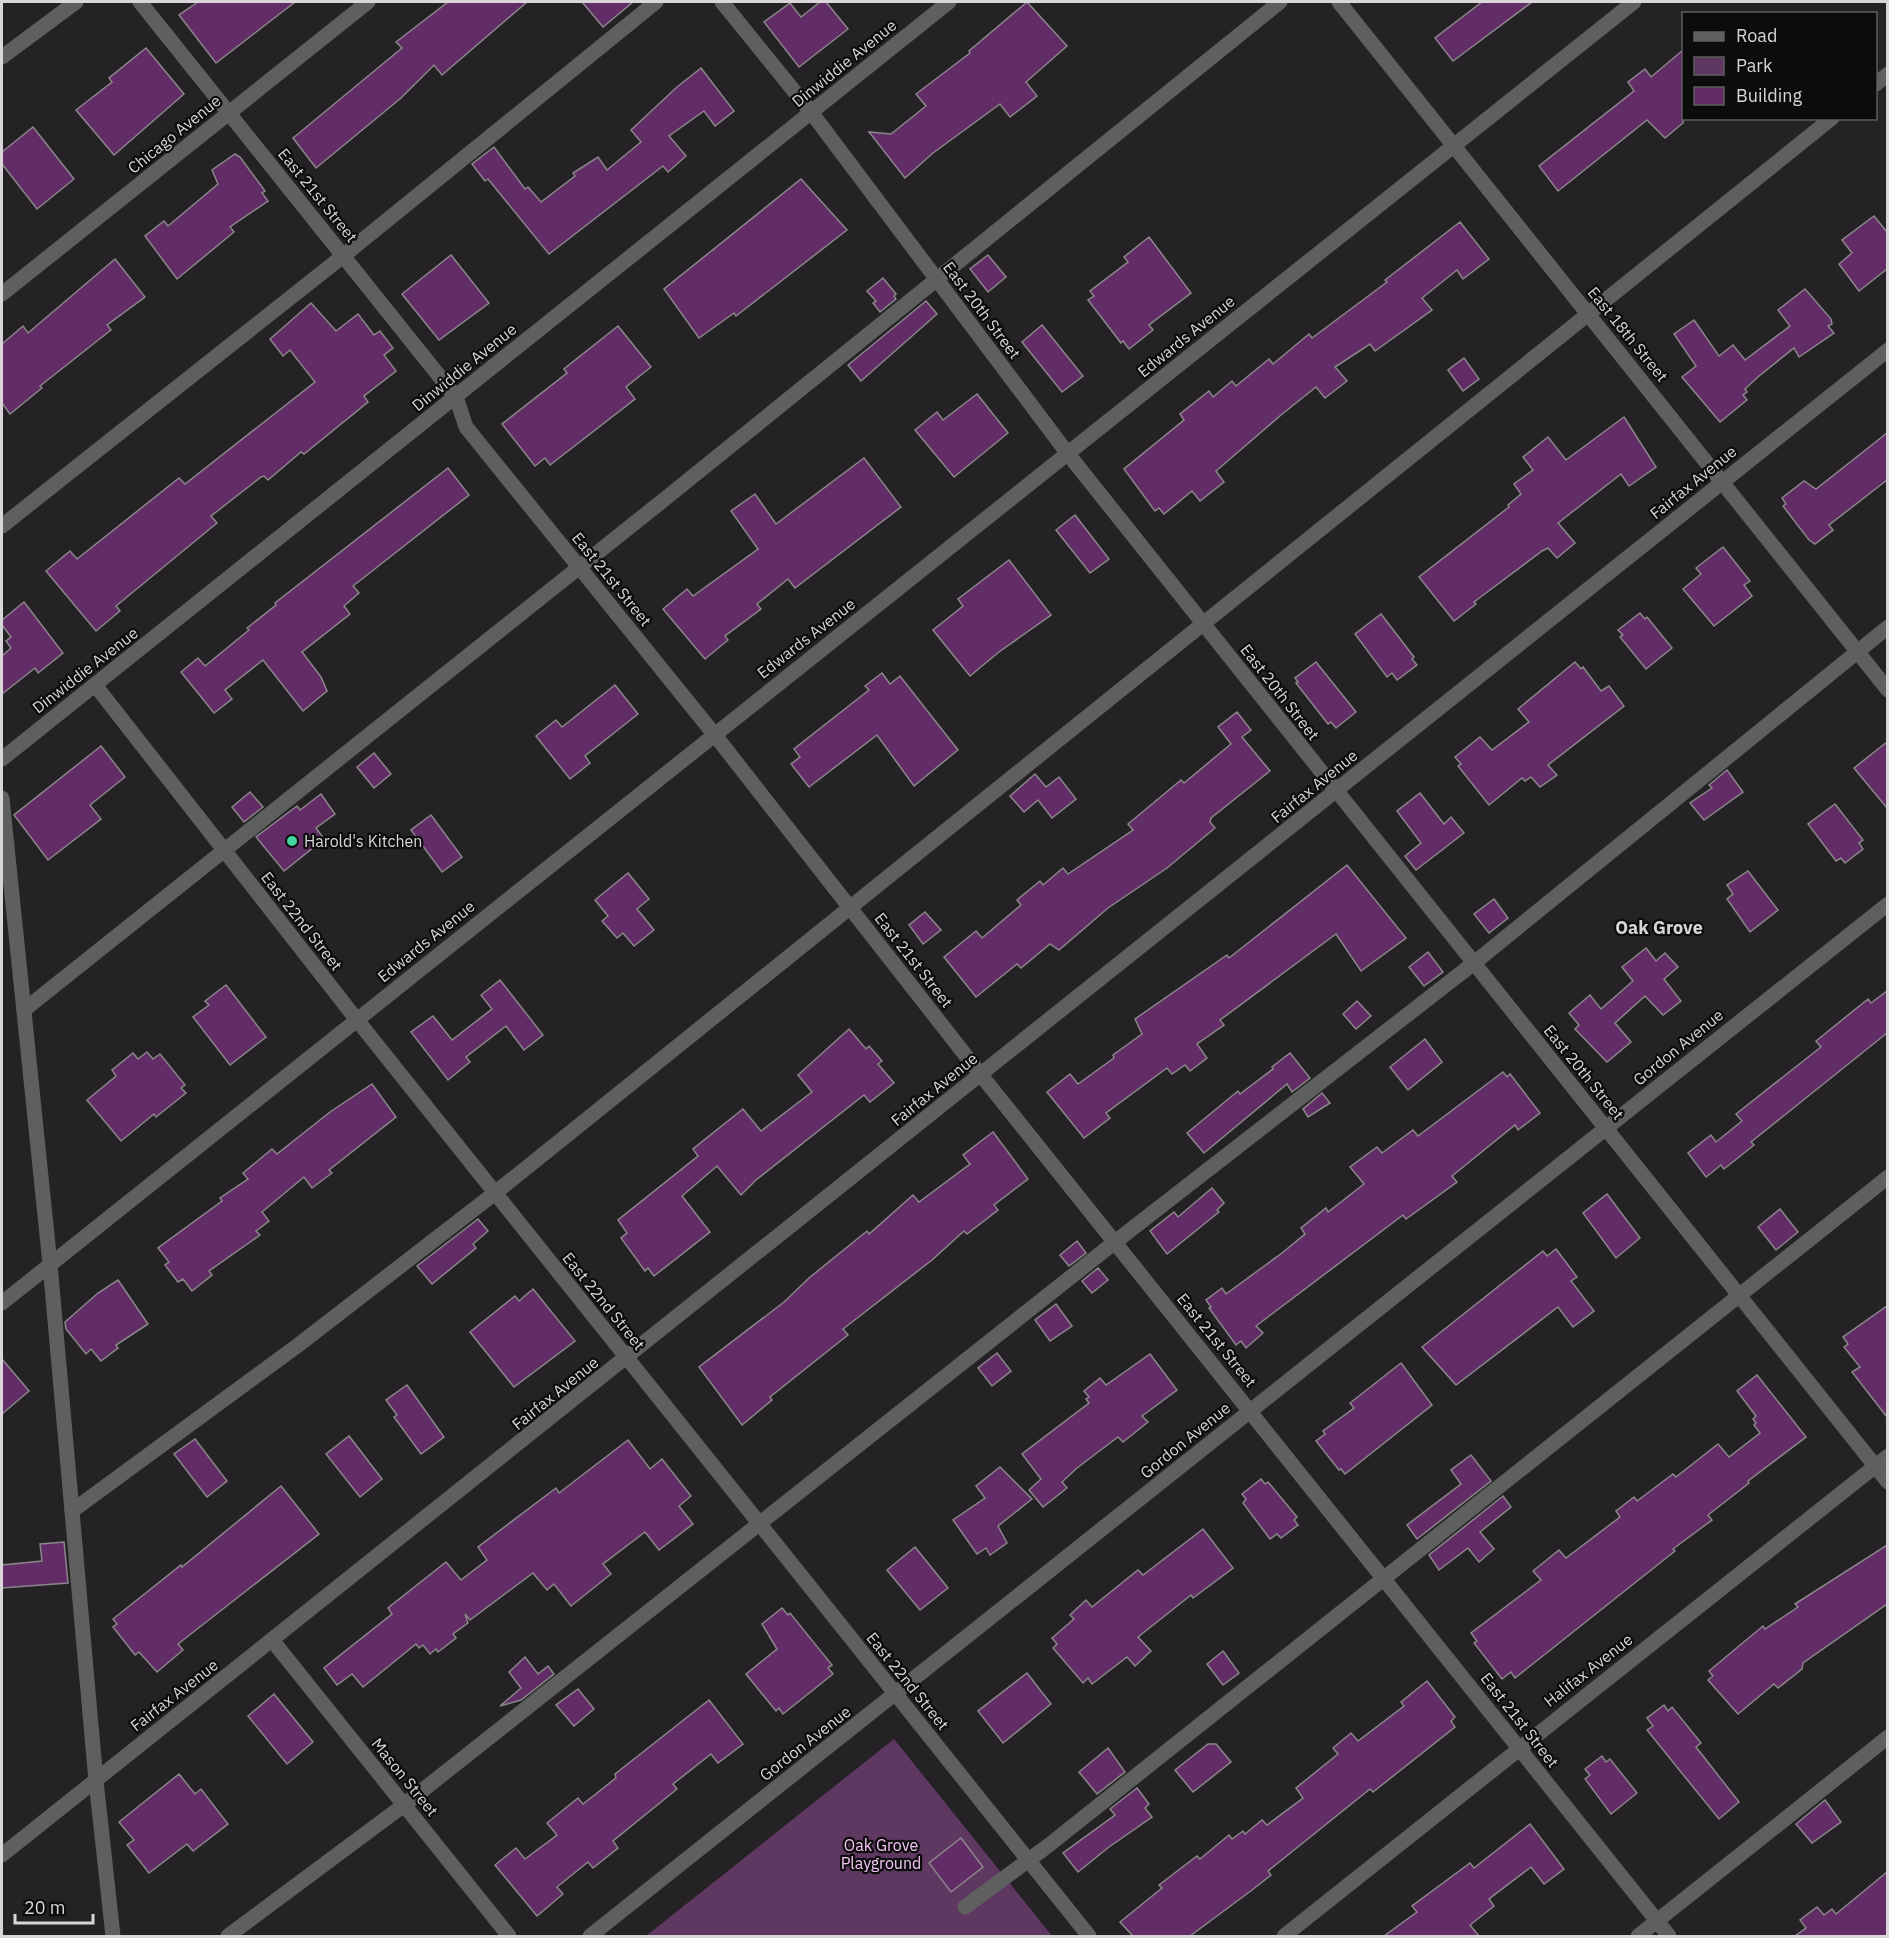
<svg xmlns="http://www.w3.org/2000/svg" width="1889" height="1938" viewBox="0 0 1889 1938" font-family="'IBM Plex Sans',sans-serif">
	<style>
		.green { fill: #5e3861 }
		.building { fill: #622d66; stroke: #8a868a; stroke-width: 1.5 }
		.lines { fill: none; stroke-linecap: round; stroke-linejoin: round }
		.minor { stroke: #5e605f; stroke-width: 15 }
		.poi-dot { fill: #44d49f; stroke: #0d0c0d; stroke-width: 2 }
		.labels { text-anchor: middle; stroke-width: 4.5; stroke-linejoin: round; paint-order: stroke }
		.street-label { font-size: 16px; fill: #d8d6d8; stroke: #0d0c0d }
		.poi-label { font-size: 16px; fill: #d8d6d8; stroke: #0d0c0d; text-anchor: start }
		.park-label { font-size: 16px; fill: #f4c4f6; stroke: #0d0c0d }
		.neighbourhood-label { font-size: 18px; font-weight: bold; fill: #d8d6d8; stroke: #0d0c0d }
	</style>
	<rect width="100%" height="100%" fill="#252225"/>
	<!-- green -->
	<polygon class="green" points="894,1739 1052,1936 646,1936"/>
	<!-- building -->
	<g class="building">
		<polygon points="198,2 295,2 216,63 179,15"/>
		<polygon points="448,2 527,2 442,75 434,65 401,98 316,168 293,138 402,48 396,42"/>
		<polygon points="582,2 633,2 603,27"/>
		<polygon points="820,2 826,2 848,29 799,67 764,22 790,3 801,17"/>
		<polygon points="1027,2 1067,46 1026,82 1037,96 1010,117 1000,104 933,153 905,178 869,132 891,134 926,106 916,94 970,53 969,51"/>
		<polygon points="1482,2 1532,2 1453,61 1435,38"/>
		<polygon points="146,48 184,94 114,155 76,110 112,82 109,78"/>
		<polygon points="1683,50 1683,123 1665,138 1647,120 1558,191 1539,166 1634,91 1628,82 1645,69 1651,77"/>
		<polygon points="701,68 734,111 715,126 704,111 669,136 686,156 668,172 663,166 549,254 488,179 485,181 472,164 494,147 525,189 528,187 541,202 575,176 573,173 598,157 607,170 641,142 631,130 677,87"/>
		<polygon points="33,127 74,179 37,209 2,164 2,152"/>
		<polygon points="235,154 240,157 265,191 262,193 268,201 230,227 234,232 177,279 145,236 164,221 168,226 218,184 212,170"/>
		<polygon points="801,179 847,230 736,316 734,313 699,338 664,289"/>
		<polygon points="1874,216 1887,232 1887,269 1859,291 1839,264 1852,253 1842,240"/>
		<polygon points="1460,222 1489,259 1463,279 1457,270 1422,298 1432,310 1375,351 1370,344 1335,367 1347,381 1325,398 1316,387 1281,415 1216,471 1224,482 1200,501 1192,491 1164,514 1159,508 1155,511 1124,469 1184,420 1180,414 1209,391 1213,397 1232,381 1236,386 1269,359 1273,364 1309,334 1312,338 1387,282 1385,280"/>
		<polygon points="1149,237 1191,293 1149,325 1153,330 1129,349 1123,341 1121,343 1088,300 1094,296 1090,291 1128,262 1124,257"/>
		<polygon points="451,255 489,303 439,340 402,294"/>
		<polygon points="988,255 1006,277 988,292 970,269"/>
		<polygon points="115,259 145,297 107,325 111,330 40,386 42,388 10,414 2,403 2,344 23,326 28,333"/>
		<polygon points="883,278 896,294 894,296 896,299 880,312 873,303 876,301 867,291"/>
		<polygon points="1805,289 1831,319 1832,324 1828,326 1834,333 1799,357 1794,348 1759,376 1745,389 1747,392 1743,395 1747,400 1720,422 1682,377 1696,366 1674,334 1694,320 1719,356 1733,345 1745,360 1790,326 1778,310"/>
		<polygon points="926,301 937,314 861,381 848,365"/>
		<polygon points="311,303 336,331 358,314 374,335 380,331 393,348 384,355 396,371 364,396 368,402 304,454 301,452 268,480 264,476 261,477 211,516 217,523 116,606 120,611 96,631 46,571 70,551 77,559 179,478 185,484 315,382 290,350 283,356 270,339"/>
		<polygon points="1042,325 1083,376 1062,392 1022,342"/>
		<polygon points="618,326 651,367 626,387 635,399 550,465 545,458 535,466 502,424 567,373 564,369"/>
		<polygon points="1464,358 1479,379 1463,391 1448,370"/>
		<polygon points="977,394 1008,433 954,477 915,430 937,412 943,420"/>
		<polygon points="1624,417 1656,467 1629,486 1621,474 1558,523 1575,543 1557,558 1548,548 1542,551 1474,602 1476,604 1454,621 1419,577 1509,507 1508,505 1521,494 1514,484 1533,470 1523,457 1548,437 1566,460"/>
		<polygon points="1887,433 1887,480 1829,525 1833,530 1815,544 1809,540 1783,506 1786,504 1782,498 1804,481 1816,489"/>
		<polygon points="864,458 901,507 795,588 788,579 757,604 761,609 725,636 728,640 705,659 663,609 687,589 693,596 758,549 731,511 755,494 776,524"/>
		<polygon points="448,468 469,495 353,586 359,593 344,606 350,614 302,652 321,677 327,691 303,711 263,660 225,690 232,699 214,713 181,672 198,658 205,666 249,630 247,628 276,605 275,603"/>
		<polygon points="1075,515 1109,559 1090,573 1056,530"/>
		<polygon points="1723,547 1750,581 1744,585 1752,596 1714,626 1683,589 1701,574 1696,568"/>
		<polygon points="1009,560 1051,615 999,652 970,676 933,630 963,606 958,599"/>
		<polygon points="24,602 63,653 38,673 35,668 2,694 2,656 11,648 6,641 11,637 2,625 2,620"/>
		<polygon points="1640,613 1645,619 1647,617 1672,648 1646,669 1620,637 1623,635 1618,630"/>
		<polygon points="1381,614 1414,657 1412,659 1417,665 1397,680 1392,673 1387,677 1355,634"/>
		<polygon points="1316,662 1356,712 1336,728 1331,722 1328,724 1296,683 1298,682 1295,678"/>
		<polygon points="1575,662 1581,669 1583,667 1601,691 1609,686 1624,706 1548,765 1557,775 1540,787 1531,777 1525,781 1522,778 1489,805 1458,766 1461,764 1455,757 1480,737 1492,750 1529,722 1518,709"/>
		<polygon points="882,673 890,684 900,676 958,750 914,786 877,735 809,787 791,764 800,757 794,749 869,690 865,686"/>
		<polygon points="615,685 638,714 585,756 590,763 570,779 536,736 556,720 562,727"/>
		<polygon points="1237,712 1251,730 1242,737 1270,771 1211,818 1210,822 1215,828 1167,868 1108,908 1059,950 1050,944 1021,968 1017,964 976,997 944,957 976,931 982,938 1021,905 1017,900 1040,881 1043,885 1063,868 1068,874 1133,830 1128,824 1181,780 1184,783 1231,744 1218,727"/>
		<polygon points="1887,742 1887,808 1854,768"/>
		<polygon points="101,746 125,777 90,805 101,819 48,860 14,815"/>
		<polygon points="374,753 391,774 374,788 357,767"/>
		<polygon points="1727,770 1743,792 1704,820 1690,803 1712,788 1709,785"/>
		<polygon points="1035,774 1046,787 1059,777 1076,799 1052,818 1038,800 1024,812 1010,796"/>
		<polygon points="250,792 263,807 244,822 232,807"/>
		<polygon points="1420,793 1444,824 1451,817 1464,833 1416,870 1405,856 1421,843 1397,811"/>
		<polygon points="321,794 335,814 316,828 324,839 284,871 256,837 297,806 300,810"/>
		<polygon points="1835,804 1863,840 1859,843 1863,849 1845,863 1841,858 1836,861 1808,824"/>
		<polygon points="431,815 462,857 442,872 411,830"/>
		<polygon points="1347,865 1406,938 1361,971 1336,934 1220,1020 1224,1025 1197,1044 1207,1058 1190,1071 1185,1065 1172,1074 1167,1068 1106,1113 1110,1118 1084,1138 1047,1092 1070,1074 1078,1084 1114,1058 1113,1055 1142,1034 1135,1019 1227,955 1229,958"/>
		<polygon points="1748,871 1778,910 1750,932 1727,899 1733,894 1727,885"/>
		<polygon points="628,873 649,899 637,909 654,930 634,946 623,933 617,938 602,921 608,916 595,900"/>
		<polygon points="1494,899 1508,918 1489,933 1474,914"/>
		<polygon points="925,912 941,930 923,944 909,925"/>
		<polygon points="1646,948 1656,961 1665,953 1678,967 1664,979 1681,1001 1663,1015 1645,996 1615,1023 1631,1042 1607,1062 1575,1029 1579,1025 1569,1013 1590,995 1601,1009 1633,981 1622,967"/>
		<polygon points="1428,952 1443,972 1424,986 1409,967"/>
		<polygon points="500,980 543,1035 524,1050 506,1026 466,1057 470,1062 448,1080 411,1032 433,1016 452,1040 492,1009 481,995"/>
		<polygon points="226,985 266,1037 230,1065 193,1017 209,1005 205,1001"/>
		<polygon points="1887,991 1887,1033 1751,1142 1754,1145 1724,1169 1721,1165 1706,1177 1688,1153 1711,1135 1716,1142 1742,1121 1736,1114 1821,1047 1816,1041 1868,999 1871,1003"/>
		<polygon points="1357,1001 1371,1016 1356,1029 1343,1014"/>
		<polygon points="849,1029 866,1049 869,1046 882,1061 878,1064 894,1083 870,1102 864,1095 756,1180 741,1195 717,1166 682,1196 710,1232 654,1276 648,1268 645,1271 621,1238 627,1233 618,1220 698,1156 693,1149 743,1109 761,1131 812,1092 798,1075"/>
		<polygon points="1425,1039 1442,1062 1408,1090 1390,1067"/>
		<polygon points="147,1052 153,1059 160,1054 185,1085 181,1088 186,1093 156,1117 154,1114 121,1141 87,1100 116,1076 112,1070 133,1053 138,1059"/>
		<polygon points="1290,1053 1310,1078 1292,1092 1287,1084 1204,1153 1187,1133 1238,1091 1240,1094 1273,1069 1272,1067"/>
		<polygon points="1503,1072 1507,1077 1510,1074 1540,1113 1518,1130 1515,1125 1452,1176 1457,1182 1406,1219 1403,1215 1256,1326 1263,1333 1246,1348 1241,1341 1236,1345 1209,1308 1211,1307 1206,1300 1222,1288 1226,1294 1282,1253 1305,1234 1301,1228 1326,1208 1328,1212 1364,1184 1350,1167 1377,1147 1382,1153 1413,1130 1418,1136"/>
		<polygon points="372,1084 396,1117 329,1170 332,1173 312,1188 304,1177 262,1212 269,1221 256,1231 260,1235 209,1271 212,1275 192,1291 183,1279 178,1282 165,1265 169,1262 158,1248 222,1201 220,1198 248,1179 243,1173 272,1149 277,1154 330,1112"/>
		<polygon points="1322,1093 1330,1103 1308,1117 1303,1109"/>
		<polygon points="993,1132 1028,1179 994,1205 998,1210 967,1234 964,1231 932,1260 843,1329 848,1335 770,1397 772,1400 742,1425 699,1367 784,1302 809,1278 867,1231 869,1234 913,1195 919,1202 970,1164 963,1155"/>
		<polygon points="1212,1188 1224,1203 1217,1210 1219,1212 1167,1254 1150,1231 1174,1212 1178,1217"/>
		<polygon points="1607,1194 1640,1238 1616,1258 1583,1213"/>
		<polygon points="1780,1209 1798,1232 1776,1250 1758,1227"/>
		<polygon points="478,1219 488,1231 473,1244 476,1248 432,1284 417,1266"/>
		<polygon points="1077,1241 1086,1253 1069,1266 1060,1255"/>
		<polygon points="1556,1249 1577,1277 1571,1281 1594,1311 1573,1327 1558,1307 1456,1385 1422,1347 1543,1251 1547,1256"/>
		<polygon points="1098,1268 1108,1280 1092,1293 1082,1281"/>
		<polygon points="118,1280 148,1324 116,1345 118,1348 101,1361 91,1349 86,1354 66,1329 65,1322 98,1293"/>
		<polygon points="533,1289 575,1341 514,1387 470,1332 515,1296 519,1301"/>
		<polygon points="1056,1304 1072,1326 1050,1341 1035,1320"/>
		<polygon points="1887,1306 1887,1417 1852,1372 1860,1367 1844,1347 1848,1344 1843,1337"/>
		<polygon points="997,1353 1011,1371 992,1386 978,1368"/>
		<polygon points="1150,1354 1177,1390 1142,1416 1148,1422 1123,1442 1118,1437 1077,1468 1062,1482 1067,1488 1043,1507 1029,1490 1041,1479 1022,1454 1089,1403 1086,1399 1089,1397 1084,1391 1100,1378 1106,1385"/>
		<polygon points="2,1359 29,1391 2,1414"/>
		<polygon points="1401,1363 1432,1405 1345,1474 1341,1469 1339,1470 1316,1441 1325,1434 1323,1431 1354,1408 1350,1403"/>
		<polygon points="1757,1375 1806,1437 1748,1481 1749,1483 1708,1515 1712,1520 1673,1549 1675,1551 1515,1678 1511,1672 1502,1679 1474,1643 1477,1641 1471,1633 1541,1580 1533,1571 1559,1550 1566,1558 1620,1517 1616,1511 1634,1497 1637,1501 1673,1474 1676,1477 1718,1444 1729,1457 1760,1433 1754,1425 1756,1423 1753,1419 1756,1416 1737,1391"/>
		<polygon points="407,1385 444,1437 421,1454 394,1417 397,1415 386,1400"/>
		<polygon points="349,1436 382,1479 360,1497 326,1454"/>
		<polygon points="195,1439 227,1481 207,1497 174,1454"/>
		<polygon points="628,1440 650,1469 662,1459 691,1496 679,1506 693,1524 659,1550 645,1532 603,1564 611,1574 571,1606 554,1584 547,1590 533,1573 470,1620 465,1614 468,1623 453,1634 456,1638 438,1652 436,1649 430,1654 423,1645 419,1648 416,1644 363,1687 352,1674 337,1685 324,1668 392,1614 388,1608 446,1562 461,1580 487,1560 478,1547 556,1488 559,1493"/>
		<polygon points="1471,1455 1491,1481 1417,1539 1407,1525 1461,1484 1451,1470"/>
		<polygon points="1000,1467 1032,1499 998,1526 1007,1543 990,1555 986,1548 977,1554 953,1520 985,1498 976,1486"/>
		<polygon points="1261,1479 1265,1484 1268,1482 1297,1517 1294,1520 1298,1525 1281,1538 1277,1534 1270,1539 1243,1503 1246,1499 1242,1494"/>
		<polygon points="281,1486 319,1534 178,1644 183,1650 157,1672 139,1652 135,1655 113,1627 117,1624 113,1619 181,1565 182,1567"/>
		<polygon points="1503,1496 1511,1507 1480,1532 1494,1549 1479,1562 1468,1548 1439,1570 1429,1555"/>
		<polygon points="1203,1529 1233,1568 1193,1598 1191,1595 1138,1637 1151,1651 1135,1666 1127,1657 1092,1684 1088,1678 1083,1683 1053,1648 1057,1644 1052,1638 1074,1619 1070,1615 1086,1600 1092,1607 1138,1570 1143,1575"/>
		<polygon points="64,1542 68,1583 2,1588 2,1565 42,1561 40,1544"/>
		<polygon points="1887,1545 1887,1604 1803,1663 1802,1669 1778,1688 1774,1684 1738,1714 1708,1680 1713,1676 1709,1671 1763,1626 1765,1629 1798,1607 1795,1604"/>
		<polygon points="915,1547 948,1588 920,1610 887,1570"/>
		<polygon points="782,1608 788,1615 790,1613 832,1665 828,1668 833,1674 783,1714 779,1708 776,1711 746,1674 777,1649 762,1624"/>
		<polygon points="1223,1651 1239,1673 1223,1685 1207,1664"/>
		<polygon points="525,1657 538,1674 548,1666 554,1674 521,1700 500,1706 521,1688 509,1672"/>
		<polygon points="1027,1673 1051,1704 1003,1743 978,1711"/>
		<polygon points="1427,1681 1455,1717 1451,1721 1455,1727 1373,1792 1370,1789 1268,1871 1271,1875 1252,1890 1190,1936 1133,1936 1120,1922 1162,1888 1159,1885 1197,1856 1200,1859 1229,1835 1232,1839 1243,1831 1245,1834 1262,1820 1267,1825 1303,1798 1296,1788 1338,1754 1333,1748 1351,1733 1358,1741 1404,1706 1401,1702"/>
		<polygon points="578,1689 594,1709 574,1726 556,1705"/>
		<polygon points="274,1694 313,1742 287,1764 248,1716"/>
		<polygon points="709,1700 743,1744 718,1763 711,1754 673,1784 677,1789 613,1841 618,1848 593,1868 588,1862 557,1887 563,1894 537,1916 495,1865 516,1848 525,1859 557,1835 547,1823 578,1798 583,1804 616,1778 615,1774"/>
		<polygon points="1664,1705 1668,1711 1672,1707 1701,1743 1696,1747 1739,1802 1719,1819 1647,1730 1653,1726 1647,1718"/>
		<polygon points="1208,1744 1216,1744 1231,1762 1193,1792 1175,1770"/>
		<polygon points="1108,1748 1125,1772 1097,1794 1079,1772"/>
		<polygon points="1602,1756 1606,1762 1610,1759 1637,1793 1611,1814 1585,1779 1590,1775 1585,1769"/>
		<polygon points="179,1774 195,1794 201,1789 228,1824 193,1851 187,1844 149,1873 127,1845 134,1840 119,1822"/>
		<polygon points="1137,1788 1149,1804 1145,1808 1152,1817 1109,1847 1078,1872 1063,1853 1115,1815 1110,1809"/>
		<polygon points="1825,1800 1841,1822 1812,1843 1796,1824"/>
		<polygon points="1530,1824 1564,1869 1544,1884 1531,1867 1489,1899 1494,1906 1470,1925 1479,1936 1384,1936 1417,1912 1412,1906 1470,1863 1474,1868"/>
		<polygon points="961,1838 983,1867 951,1892 929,1863"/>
		<polygon points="1887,1872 1887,1936 1795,1936 1806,1928 1800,1920 1817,1907 1824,1915 1832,1909 1836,1914"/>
	</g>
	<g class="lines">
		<!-- minor -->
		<g class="minor">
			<polyline points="140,2 456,397 466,427 714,734 981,1075 1669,1936"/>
			<polyline points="722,2 811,112 1068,454 1888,1482"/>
			<polyline points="1339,2 1888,690"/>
			<polyline points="2,57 76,2"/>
			<polyline points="1876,84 1888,74"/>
			<polyline points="2,294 368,2"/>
			<polyline points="2,526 343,256 656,2"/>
			<polyline points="95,685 357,1020 1089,1936"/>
			<polyline points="2,759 949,2"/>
			<polyline points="2,798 50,1264 96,1781 113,1936"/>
			<polyline points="24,1010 666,498 1280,2"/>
			<polyline points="2,1303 1634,2"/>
			<polyline points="72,1511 297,1346 495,1193 1832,118"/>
			<polyline points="272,1640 509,1936"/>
			<polyline points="2,1855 1888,350"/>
			<polyline points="965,1907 1049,1845 1888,1177"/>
			<polyline points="228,1936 404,1805 1115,1242 1474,963 1888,627"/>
			<polyline points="590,1936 1888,904"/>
			<polyline points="1284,1936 1888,1456"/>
			<polyline points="1638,1936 1888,1737"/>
		</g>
	</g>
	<!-- markers -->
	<circle class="poi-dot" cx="292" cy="841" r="6"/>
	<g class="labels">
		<!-- street labels -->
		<g class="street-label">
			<text transform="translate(844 63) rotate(-39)" y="6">Dinwiddie Avenue</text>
			<text transform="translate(174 134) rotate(-39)" y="6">Chicago Avenue</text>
			<text transform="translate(318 195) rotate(51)" y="6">East 21st Street</text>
			<text transform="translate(982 310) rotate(53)" y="6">East 20th Street</text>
			<text transform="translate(1628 334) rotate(51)" y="6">East 18th Street</text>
			<text transform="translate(1186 336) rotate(-39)" y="6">Edwards Avenue</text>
			<text transform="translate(464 367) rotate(-39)" y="6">Dinwiddie Avenue</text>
			<text transform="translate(1693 482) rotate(-39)" y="6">Fairfax Avenue</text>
			<text transform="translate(612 579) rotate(51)" y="6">East 21st Street</text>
			<text transform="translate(806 638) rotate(-38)" y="6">Edwards Avenue</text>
			<text transform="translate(85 670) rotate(-38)" y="6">Dinwiddie Avenue</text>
			<text transform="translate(1280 692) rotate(52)" y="6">East 20th Street</text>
			<text transform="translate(1314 786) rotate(-39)" y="6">Fairfax Avenue</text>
			<text transform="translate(302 921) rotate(52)" y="6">East 22nd Street</text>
			<text transform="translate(426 941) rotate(-39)" y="6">Edwards Avenue</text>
			<text transform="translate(914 960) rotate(52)" y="6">East 21st Street</text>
			<text transform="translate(1678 1047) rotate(-39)" y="6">Gordon Avenue</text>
			<text transform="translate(1584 1072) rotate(51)" y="6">East 20th Street</text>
			<text transform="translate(934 1089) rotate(-39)" y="6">Fairfax Avenue</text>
			<text transform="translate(604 1301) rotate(51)" y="6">East 22nd Street</text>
			<text transform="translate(1217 1340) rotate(51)" y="6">East 21st Street</text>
			<text transform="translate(555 1393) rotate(-39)" y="6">Fairfax Avenue</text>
			<text transform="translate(1185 1440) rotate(-39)" y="6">Gordon Avenue</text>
			<text transform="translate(1588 1670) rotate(-38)" y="6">Halifax Avenue</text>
			<text transform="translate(908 1681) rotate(51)" y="6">East 22nd Street</text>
			<text transform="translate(174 1695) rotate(-38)" y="6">Fairfax Avenue</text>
			<text transform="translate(1520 1720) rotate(52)" y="6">East 21st Street</text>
			<text transform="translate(805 1743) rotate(-38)" y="6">Gordon Avenue</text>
			<text transform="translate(405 1777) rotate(51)" y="6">Mason Street</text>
		</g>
		<!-- poi labels -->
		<g class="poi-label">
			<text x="304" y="847">Harold's Kitchen</text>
		</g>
		<!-- park labels -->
		<g class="park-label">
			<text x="881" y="1851">Oak Grove<tspan x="881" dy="18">Playground</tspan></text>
		</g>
		<!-- neighbourhood labels -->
		<g class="neighbourhood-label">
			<text x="1659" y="934">Oak Grove</text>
		</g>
	</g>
	<!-- border -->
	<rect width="1889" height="1938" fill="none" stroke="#d8d6d8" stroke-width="6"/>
	<!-- legend -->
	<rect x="1682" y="12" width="195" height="108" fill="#0d0c0d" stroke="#5e5d5e" stroke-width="1.5"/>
	<rect x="1694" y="32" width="30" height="9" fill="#5e605f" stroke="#5e5d5e" stroke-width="1.5"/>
	<text x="1736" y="42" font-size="18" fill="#d8d6d8">Road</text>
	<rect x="1694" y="57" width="30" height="18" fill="#5e3861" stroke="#5e5d5e" stroke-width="1.5"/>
	<text x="1736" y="72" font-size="18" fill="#d8d6d8">Park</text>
	<rect x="1694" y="87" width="30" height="18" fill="#622d66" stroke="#5e5d5e" stroke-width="1.5"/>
	<text x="1736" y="102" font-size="18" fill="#d8d6d8">Building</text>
	<!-- scale -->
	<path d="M15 1914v9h78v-9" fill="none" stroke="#d8d6d8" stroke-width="3"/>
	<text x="24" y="1914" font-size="18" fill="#d8d6d8" stroke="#0d0c0d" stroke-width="4.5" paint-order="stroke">20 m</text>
</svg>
